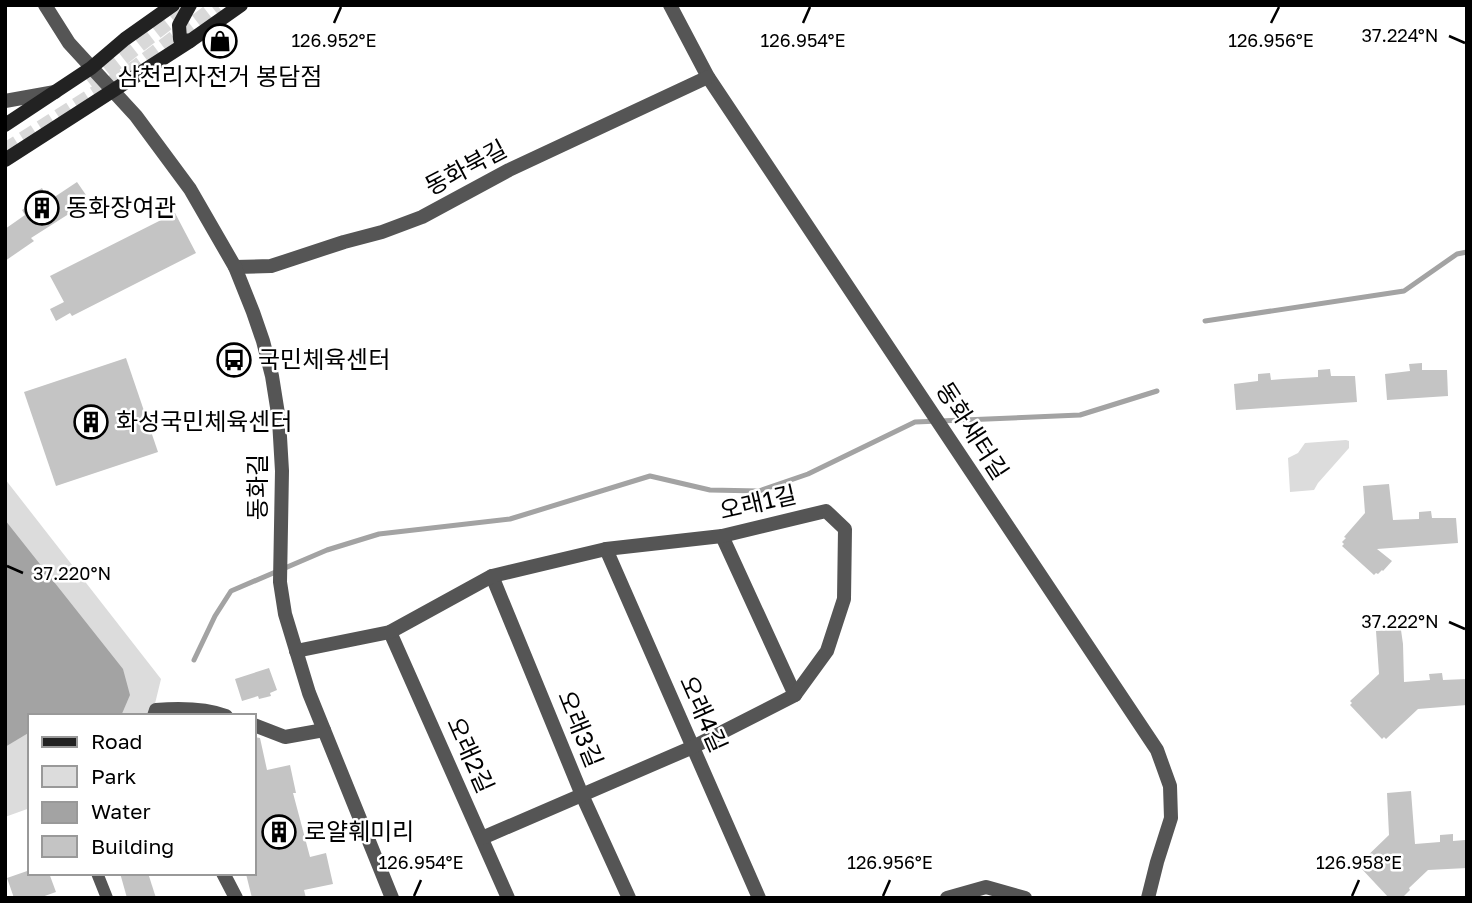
<svg xmlns="http://www.w3.org/2000/svg" width="1472" height="903" viewBox="0 0 1472 903" font-family="'Golos Text','Noto Sans KR',sans-serif">
	<style>
		.green { fill: #dcdcdc }
		.water { fill: #a3a3a3 }
		.lines { fill: none; stroke-linecap: round; stroke-linejoin: round }
		.stream { stroke: #a3a3a3; stroke-width: 5 }
		.building { fill: #c4c4c4 }
		.secondary-tunnel { stroke: #d9d9d9; stroke-width: 14; stroke-dasharray: 14 7; stroke-linecap: butt }
		.pedestrian { stroke: #555; stroke-width: 12 }
		.minor { stroke: #555; stroke-width: 14 }
		.tertiary { stroke: #555; stroke-width: 14 }
		.secondary { stroke: #222; stroke-width: 14 }
		.ticks { fill: none; stroke: #000; stroke-width: 2.5 }
		.labels { text-anchor: middle; stroke-width: 5; stroke-linejoin: round; paint-order: stroke }
		.poi-label { font-size: 24px; fill: #000; stroke: #fff; text-anchor: start }
		.street-label { font-size: 24px; fill: #000; stroke: #fff }
		.ticks-label { font-size: 18px; text-anchor: middle; fill: #000; stroke: #fff; stroke-width: 5; stroke-linejoin: round; paint-order: stroke }
	</style>
	<rect width="100%" height="100%" fill="#fff"/>
	<!-- green -->
	<g class="green">
		<polygon points="1346,440 1349,441 1349,448 1318,483 1314,490 1290,492 1288,458 1298,453 1305,443"/>
		<polygon points="5,479 161,679 152,716 30,716 30,808 5,817"/>
	</g>
	<!-- water -->
	<polygon class="water" points="5,520 123,669 130,695 121,716 30,716 30,732 5,747"/>
	<g class="lines">
		<!-- stream -->
		<g class="stream">
			<polyline points="1205,321 1404,291 1457,254 1467,252"/>
			<polyline points="194,660 215,616 231,591 327,550 379,534 510,519 650,476 710,490 759,491 808,474 915,422 1080,415 1157,391"/>
		</g>
	</g>
	<!-- building -->
	<g class="building">
		<polygon points="77,182 86,195 75,210 31,238 34,241 5,261 5,229 25,215 22,210 28,206 25,201 30,197 29,196 42,188 44,192 48,190 53,198"/>
		<polygon points="175,213 196,253 72,316 70,313 56,321 50,309 64,302 50,276"/>
		<polygon points="126,358 158,452 56,486 24,392"/>
		<polygon points="1422,363 1422,370 1447,370 1448,396 1387,400 1385,374 1410,371 1409,364"/>
		<polygon points="1330,369 1331,376 1355,376 1357,402 1236,410 1234,384 1258,381 1258,374 1270,373 1271,380 1283,379 1318,377 1318,370"/>
		<polygon points="1389,484 1393,520 1419,519 1419,512 1431,511 1432,518 1456,518 1458,543 1377,549 1392,561 1383,571 1382,570 1378,574 1376,573 1374,575 1342,546 1344,544 1342,542 1346,538 1344,537 1365,513 1363,486"/>
		<polygon points="1401,630 1403,644 1404,682 1430,680 1429,674 1442,673 1443,680 1467,679 1467,705 1418,709 1386,739 1384,737 1382,739 1350,705 1352,703 1350,701 1379,674 1376,631"/>
		<polygon points="269,668 277,690 270,693 271,696 259,699 258,696 242,701 235,679"/>
		<polygon points="254,737 260,738 267,770 290,765 296,793 293,793 310,857 326,853 333,884 304,890 306,898 252,898 246,874 254,873"/>
		<polygon points="1411,791 1415,844 1440,842 1440,835 1453,834 1453,841 1465,840 1467,842 1467,868 1428,870 1409,888 1410,890 1402,898 1389,898 1360,867 1362,865 1360,863 1389,835 1387,793"/>
		<polygon points="30,870 30,873 49,873 56,892 39,898 14,898 7,878"/>
		<polygon points="120,873 148,873 156,898 127,898"/>
	</g>
	<g class="lines">
		<!-- secondary-tunnel -->
		<g class="secondary-tunnel">
			<polyline points="90,84 190,6"/>
			<polyline points="5,150 134,68 217,5"/>
		</g>
		<!-- pedestrian -->
		<polyline class="pedestrian" points="97,873 107,898"/>
		<!-- minor -->
		<g class="minor">
			<polyline points="670,5 708,77 1157,750 1170,786 1171,818 1157,862 1148,898"/>
			<polyline points="5,101 55,92"/>
			<polyline points="235,267 271,266 344,242 382,232 422,217 509,170 708,77"/>
			<polyline points="722,536 795,695"/>
			<polyline points="606,549 759,898"/>
			<polyline points="492,576 582,795 629,898"/>
			<polyline points="390,632 508,898"/>
			<polyline points="296,651 390,632 492,576 606,549 722,536 826,511 845,529 844,599 827,651 795,695 693,747 482,838"/>
			<path d="M 154,716 L 156,710 C 180,708 204,708 226,716"/>
			<polyline points="254,725 285,737 324,730"/>
			<polyline points="223,873 236,898"/>
			<polyline points="947,898 986,887 1025,898"/>
		</g>
		<!-- tertiary -->
		<polyline class="tertiary" points="45,5 69,43 136,116 190,189 235,267 253,312 263,341 272,376 279,420 282,471 280,582 285,614 309,693 392,898"/>
		<!-- secondary -->
		<g class="secondary">
			<polyline points="190,5 179,25 180,39 190,41"/>
			<polyline points="5,125 91,68 125,39 173,5"/>
			<polyline points="5,160 190,41 241,5"/>
		</g>
	</g>
	<!-- ticks -->
	<path class="ticks" d="M 334,23 L 341,7M 803,23 L 810,7M 1271,23 L 1279,7M 1449,36 L 1465,43M 7,566 L 23,573M 1449,622 L 1465,629M 414,896 L 421,880M 883,896 L 890,880M 1352,896 L 1359,880"/>
	<!-- icons -->
	<defs>
		<symbol id="shop-ring" viewBox="-11 -11 22 22"><circle r="9.5" fill="#fff" stroke="#000" stroke-width="1.5"/><path d="M-5-2.5h2.3a2.7 3.5 0 0 1 5.4 0H5L5.5 6h-11ZM-1.5-2.5h3a1.5 2.3 0 0 0-3 0Z" fill="#000"/></symbol>
		<symbol id="building-ring" viewBox="-11 -11 22 22"><circle r="9.5" fill="#fff" stroke="#000" stroke-width="1.5"/><path d="M-4-6H4V6H1V3H-1V6H-4ZM-2.5-4.3h1.7v1.8h-1.7ZM.8-4.3h1.7v1.8H.8ZM-2.5-1h1.7V.8h-1.7ZM.8-1h1.7V.8H.8Z" fill="#000"/></symbol>
		<symbol id="bus-ring" viewBox="-11 -11 22 22"><circle r="9.5" fill="#fff" stroke="#000" stroke-width="1.5"/><path d="M-5-6H5V4H4V6H2V4H-2V6H-4V4H-5ZM-3.5-4V0h7V-4ZM-3.5 1.2v1.5H-2V1.2ZM2 1.2v1.5H3.5V1.2Z" fill="#000"/></symbol>
	</defs>
	<g fill-rule="evenodd">
		<use href="#shop-ring" x="201" y="22" width="38" height="38"/>
		<use href="#building-ring" x="23" y="189" width="38" height="38"/>
		<use href="#bus-ring" x="215" y="341" width="38" height="38"/>
		<use href="#building-ring" x="72" y="403" width="38" height="38"/>
		<use href="#building-ring" x="260" y="813" width="38" height="38"/>
	</g>
	<g class="labels">
		<!-- poi labels -->
		<g class="poi-label">
			<text x="220" y="85" text-anchor="middle">삼천리자전거 봉담점</text>
			<text x="66" y="216">동화장여관</text>
			<text x="258" y="368">국민체육센터</text>
			<text x="116" y="430">화성국민체육센터</text>
			<text x="304" y="840">로얄훼미리</text>
		</g>
		<!-- street labels -->
		<g class="street-label">
			<text transform="translate(466 168) rotate(-28)" y="8">동화북길</text>
			<text transform="translate(972 431) rotate(57)" y="8">동화새터길</text>
			<text transform="translate(258 487) rotate(-90)" y="8">동화길</text>
			<text transform="translate(758 503) rotate(-13)" y="8">오래1길</text>
			<text transform="translate(703 714) rotate(66)" y="8">오래4길</text>
			<text transform="translate(580 729) rotate(68)" y="8">오래3길</text>
			<text transform="translate(470 755) rotate(66)" y="8">오래2길</text>
		</g>
	</g>
	<g class="ticks-label">
		<text x="1400" y="42">37.224°N</text>
		<text x="334" y="47">126.952°E</text>
		<text x="803" y="47">126.954°E</text>
		<text x="1271" y="47">126.956°E</text>
		<text x="72" y="580">37.220°N</text>
		<text x="1400" y="628">37.222°N</text>
		<text x="421" y="869">126.954°E</text>
		<text x="890" y="869">126.956°E</text>
		<text x="1359" y="869">126.958°E</text>
	</g>
	<!-- border -->
	<rect width="1472" height="903" fill="none" stroke="#000000" stroke-width="14"/>
	<!-- legend -->
	<rect x="28" y="714" width="228" height="161" fill="#ffffff" stroke="#999999" stroke-width="2"/>
	<rect x="42" y="737" width="35" height="10" fill="#222222" stroke="#999999" stroke-width="2"/>
	<text x="91" y="749" font-size="21" fill="#000000">Road</text>
	<rect x="42" y="766" width="35" height="21" fill="#dcdcdc" stroke="#999999" stroke-width="2"/>
	<text x="91" y="784" font-size="21" fill="#000000">Park</text>
	<rect x="42" y="802" width="35" height="21" fill="#a3a3a3" stroke="#999999" stroke-width="2"/>
	<text x="91" y="819" font-size="21" fill="#000000">Water</text>
	<rect x="42" y="836" width="35" height="21" fill="#c4c4c4" stroke="#999999" stroke-width="2"/>
	<text x="91" y="854" font-size="21" fill="#000000">Building</text>
</svg>
